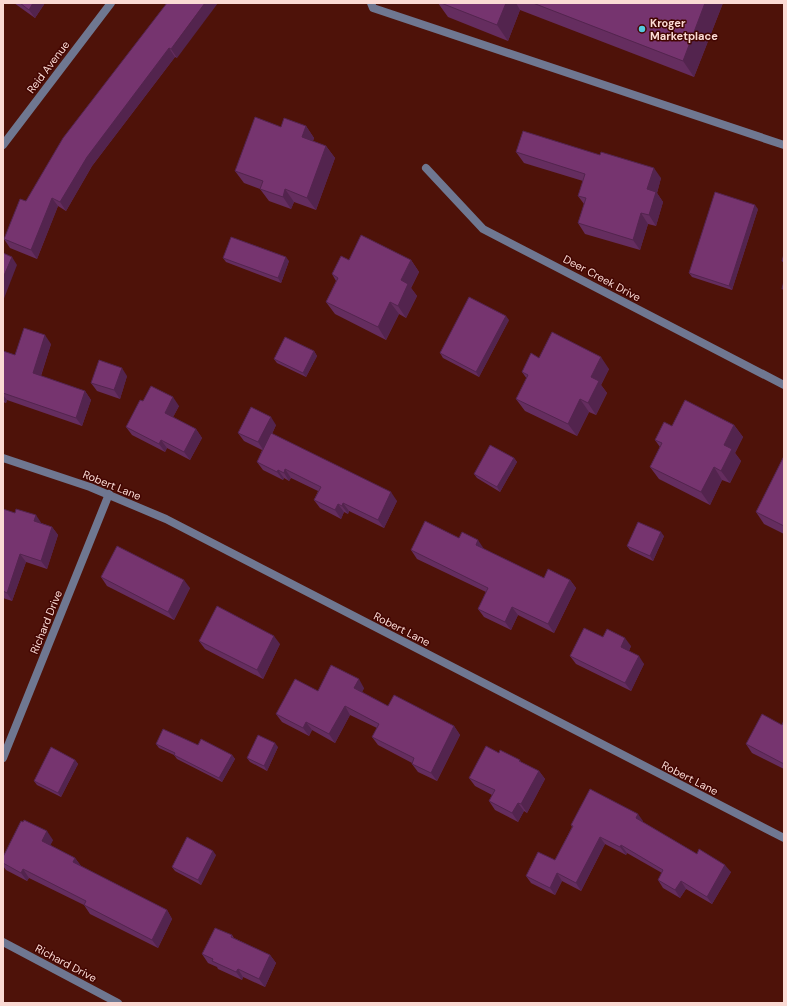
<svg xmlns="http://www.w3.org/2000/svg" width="787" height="1006" viewBox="0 0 787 1006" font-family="'DM Sans',sans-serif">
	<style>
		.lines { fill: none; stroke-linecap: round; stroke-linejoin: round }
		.lane { stroke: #6f7791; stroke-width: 8 }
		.street { stroke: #6f7791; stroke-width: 8 }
		.wall { fill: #652d5f }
		.shaded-wall { fill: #53244e }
		.building { fill: #76346f; stroke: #53244e }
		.poi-dot { fill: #55cadf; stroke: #420501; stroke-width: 1.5 }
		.labels { text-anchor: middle; stroke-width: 3; stroke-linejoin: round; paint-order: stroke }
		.poi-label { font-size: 11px; font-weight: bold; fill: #fadad4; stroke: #420501; text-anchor: start }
		.street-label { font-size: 11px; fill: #fadad4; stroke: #420501 }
	</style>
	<rect width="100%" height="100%" fill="#4e1209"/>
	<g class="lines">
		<!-- lane -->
		<polyline class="lane" points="371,3 373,8 784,145"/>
		<!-- street -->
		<g class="street">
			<polyline points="3,145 111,3"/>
			<polyline points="426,168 483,229 784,385"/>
			<polyline points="3,458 90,487 166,519 784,838"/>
			<polyline points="3,758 109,494"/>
			<polyline points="3,942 118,1003"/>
		</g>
	</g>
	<!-- wall -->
	<g class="wall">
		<polygon points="14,3 45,3 35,18"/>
		<polygon points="167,3 177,58 175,57 92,166 66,211 58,206 37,259 10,248 4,239 26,201"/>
		<polygon points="438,3 723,3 694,77 520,10 508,41 448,17"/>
		<polygon points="306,126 314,138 313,141 326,146 335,158 316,210 294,202 291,209 269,201 260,189 244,183 235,171 281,127"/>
		<polygon points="516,152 661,178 657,193 663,202 656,226 648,224 640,250 585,234 578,223 584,204 578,196 583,181 524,163"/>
		<polygon points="758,209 732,290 692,277 689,273"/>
		<polygon points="223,258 289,261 281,283 226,262"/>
		<polygon points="349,260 411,260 419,272 411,288 417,296 406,318 399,314 386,340 335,314 326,302 336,281 332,274"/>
		<polygon points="509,320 479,377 443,358 440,353"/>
		<polygon points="51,344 41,376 85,391 91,400 82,426 7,400 6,403 3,402 3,351 15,355"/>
		<polygon points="314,351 317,356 306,377 277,363 274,359"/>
		<polygon points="539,358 609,369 601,385 607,393 596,415 589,412 577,436 525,411 516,399 527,379 522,372"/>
		<polygon points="127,376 120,399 97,391 91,383"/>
		<polygon points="143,401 179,406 173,417 196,429 202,438 190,460 167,448 165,452 132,435 126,427"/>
		<polygon points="276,425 272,434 397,501 384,528 349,511 348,514 344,512 341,519 320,508 314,500 318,491 291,478 289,481 284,478 283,480 263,470 257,462 262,450 244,441 238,433"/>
		<polygon points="734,425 743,437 735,453 741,461 730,483 722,480 710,505 659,479 650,467 660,447 655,440 672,426"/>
		<polygon points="784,456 784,534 764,524 756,512"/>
		<polygon points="514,458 517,462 500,492 477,478 474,474"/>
		<polygon points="3,509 52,527 58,535 47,569 26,562 12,601 3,598"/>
		<polygon points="664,536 653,561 630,550 627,546"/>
		<polygon points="459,538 484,549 544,578 570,580 576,588 554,633 518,615 511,630 484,617 478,609 486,592 417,559 411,550"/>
		<polygon points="101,577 190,588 174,620 107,586"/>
		<polygon points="603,637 631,646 629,651 644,664 631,691 576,664 570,656"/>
		<polygon points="199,641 280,644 263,679 205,649"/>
		<polygon points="364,688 362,692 388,706 454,726 460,735 437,781 418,772 412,764 412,763 378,745 372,737 377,728 350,715 335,743 312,730 309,736 282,722 276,714 318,691"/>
		<polygon points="784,720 784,769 752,753 746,744 782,725"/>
		<polygon points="156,744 198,745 232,755 235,759 222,782 177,759 174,755 159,748"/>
		<polygon points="278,747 267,771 250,762 247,758"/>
		<polygon points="499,753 520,760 521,762 539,771 545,779 527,813 524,811 518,822 495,810 489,801 492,795 475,786 469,778"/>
		<polygon points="75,760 78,764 61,797 37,785 34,781"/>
		<polygon points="643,821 643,822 697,854 731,872 712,904 686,889 680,898 663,888 658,880 662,873 627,853 626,855 605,844 581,891 562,881 555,895 531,883 526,876 555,860 572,827 571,825"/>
		<polygon points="53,840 50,845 75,858 81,866 167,910 172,919 158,948 90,914 84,905 29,878 27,881 6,870 3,866 3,857"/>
		<polygon points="216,855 201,885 175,871 172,867"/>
		<polygon points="232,935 234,938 270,955 276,963 265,987 243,977 242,980 218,969 217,967 208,963 202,954"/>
	</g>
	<!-- shaded-wall -->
	<g class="shaded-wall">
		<polygon points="33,3 45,3 35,18 29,10"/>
		<polygon points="205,3 218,3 177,58 171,49"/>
		<polygon points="506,3 516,3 520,10 508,41 497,25"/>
		<polygon points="705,3 723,3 694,77 683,61"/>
		<polygon points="169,48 175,57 92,166 66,211 60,202 87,157"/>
		<polygon points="306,126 314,138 310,149 302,137"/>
		<polygon points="326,146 335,158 316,210 307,198"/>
		<polygon points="654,168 661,178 657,193 663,202 656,226 649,215 647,189"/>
		<polygon points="285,189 294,202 291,209 283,197"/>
		<polygon points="52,198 58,206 37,259 31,250"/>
		<polygon points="755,205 758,209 732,290 729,286"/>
		<polygon points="641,213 648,224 640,250 633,240"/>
		<polygon points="12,257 17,265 3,301 3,278"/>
		<polygon points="286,257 289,261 281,283 278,278"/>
		<polygon points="411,260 419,272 411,288 417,296 406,318 398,306 401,280"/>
		<polygon points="390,302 399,314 386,340 378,327"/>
		<polygon points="506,316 509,320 479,377 476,372"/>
		<polygon points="45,335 51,344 39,381 33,373"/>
		<polygon points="314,351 317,356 306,377 303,373"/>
		<polygon points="601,357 609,369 601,385 607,393 596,415 588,403 591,377"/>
		<polygon points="122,368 127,376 120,399 114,390"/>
		<polygon points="85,391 91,400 82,426 76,418"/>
		<polygon points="3,395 7,400 6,403 3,399"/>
		<polygon points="173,397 179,406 171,421 165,413"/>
		<polygon points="580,399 589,412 577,436 568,424"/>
		<polygon points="271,417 276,425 264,451 258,442"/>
		<polygon points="734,425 743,437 735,453 741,461 730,483 721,471 724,445"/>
		<polygon points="196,429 202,438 190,460 184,452"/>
		<polygon points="161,440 167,448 165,452 159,444"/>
		<polygon points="514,458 517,462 500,492 497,487"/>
		<polygon points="714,467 722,480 710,505 701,492"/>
		<polygon points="285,469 291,478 289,481 284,473"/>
		<polygon points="278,470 284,478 283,480 277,472"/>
		<polygon points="391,492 397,501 384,528 378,520"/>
		<polygon points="343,503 349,511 348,514 342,506"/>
		<polygon points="338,504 344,512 341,519 335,510"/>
		<polygon points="36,515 42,524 34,521"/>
		<polygon points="52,527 58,535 47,569 41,561"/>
		<polygon points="661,532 664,536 653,561 650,556"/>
		<polygon points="478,540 484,549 482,554 476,545"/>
		<polygon points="20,554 26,562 12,601 7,593"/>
		<polygon points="184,580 190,588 174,620 168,612"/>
		<polygon points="570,580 576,588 554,633 548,624"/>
		<polygon points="512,607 518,615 511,630 505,622"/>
		<polygon points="274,636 280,644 263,679 257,670"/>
		<polygon points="625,638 631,646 627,655 621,647"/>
		<polygon points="639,656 644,664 631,691 625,683"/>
		<polygon points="359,679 364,688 360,697 354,688"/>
		<polygon points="345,706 350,715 335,743 329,734"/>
		<polygon points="306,722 312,730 309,736 303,728"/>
		<polygon points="454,726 460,735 437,781 431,773"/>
		<polygon points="275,743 278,747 267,771 264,766"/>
		<polygon points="232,755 235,759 222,782 219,778"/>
		<polygon points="75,760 78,764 61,797 58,793"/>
		<polygon points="539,771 545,779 527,813 521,804"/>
		<polygon points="518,803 524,811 518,822 512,813"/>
		<polygon points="638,814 643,821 641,826 636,818"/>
		<polygon points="47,831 53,840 48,850 42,841"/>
		<polygon points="600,837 605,844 581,891 576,883"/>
		<polygon points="621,845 627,853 626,855 620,847"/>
		<polygon points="213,851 216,855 201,885 198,880"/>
		<polygon points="75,858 81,866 79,871 73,862"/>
		<polygon points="725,865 731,872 712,904 707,897"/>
		<polygon points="23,869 29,878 27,881 21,873"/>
		<polygon points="557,873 562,881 555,895 550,888"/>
		<polygon points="681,881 686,889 680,898 675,890"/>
		<polygon points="167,910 172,919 158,948 152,940"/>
		<polygon points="270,955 276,963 265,987 259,979"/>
		<polygon points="238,969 243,977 242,980 236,972"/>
	</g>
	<!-- building -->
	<g class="building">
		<polygon points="20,3 33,3 29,10"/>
		<polygon points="167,3 205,3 171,49 169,48 87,157 60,202 52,198 31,250 4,239 20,199 26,201 63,138"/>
		<polygon points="441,3 506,3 497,25"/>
		<polygon points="533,3 705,3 683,61"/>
		<polygon points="255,117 281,127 284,118 306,126 302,137 326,146 307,198 285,189 283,197 260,189 263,181 235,171"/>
		<polygon points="523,131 600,155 601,152 654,168 647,189 656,192 649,215 641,213 633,240 578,223 586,198 578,196 585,174 516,152"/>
		<polygon points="715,192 755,205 729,286 689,273"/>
		<polygon points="361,235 411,260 401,280 408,284 398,306 390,302 378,327 326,302 338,278 332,274 341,256 349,260"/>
		<polygon points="231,237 286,257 278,278 223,258"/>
		<polygon points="3,253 12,257 3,278"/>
		<polygon points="784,254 784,262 782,261"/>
		<polygon points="784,281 784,289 782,289"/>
		<polygon points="469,297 506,316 476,372 440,353"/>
		<polygon points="24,328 45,335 33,373 85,391 76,418 3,393 3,351 15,355"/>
		<polygon points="552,332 601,357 591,377 599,381 588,403 580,399 568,424 516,399 528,375 522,372 531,353 539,358"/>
		<polygon points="285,337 314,351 303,373 274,359"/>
		<polygon points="99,360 122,368 114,390 91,383"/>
		<polygon points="151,386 173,397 165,413 196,429 184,452 161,440 159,444 126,427 140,400 143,401"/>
		<polygon points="685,400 734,425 724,445 732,449 721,471 714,467 701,492 650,467 662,443 655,440 664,422 672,426"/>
		<polygon points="251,407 271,417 258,442 238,433"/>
		<polygon points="271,433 391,492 378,520 343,503 342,506 338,504 335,510 314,500 321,487 285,469 284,473 278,470 277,472 257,462"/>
		<polygon points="490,445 514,458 497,487 474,474"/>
		<polygon points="784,456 784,526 756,512"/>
		<polygon points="3,509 15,513 16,509 36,515 34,521 52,527 41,561 20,554 7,593 3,591"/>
		<polygon points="425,521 459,538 462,532 478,540 476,545 544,578 548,569 570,580 548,624 512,607 505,622 478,609 488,588 411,550"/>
		<polygon points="638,522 661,532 650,556 627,546"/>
		<polygon points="117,546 184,580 168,612 101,577"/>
		<polygon points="217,606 274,636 257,670 199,641"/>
		<polygon points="584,628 603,637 607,629 625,638 621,647 639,656 625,683 570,656"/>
		<polygon points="331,665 359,679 354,688 388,706 394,695 454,726 431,773 412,764 414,758 372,737 379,724 345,706 329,734 306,722 303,728 276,714 295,679 318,691"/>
		<polygon points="762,714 782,725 784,720 784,764 746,744"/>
		<polygon points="163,729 198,745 201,739 232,755 219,778 174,755 175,753 156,744"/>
		<polygon points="258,735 275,743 264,766 247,758"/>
		<polygon points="486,746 499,753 500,750 520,760 519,761 539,771 521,804 518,803 512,813 489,801 495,790 469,778"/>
		<polygon points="51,747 75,760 58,793 34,781"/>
		<polygon points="590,789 638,814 636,818 697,854 699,849 725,865 707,897 681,881 675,890 658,880 663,870 621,845 620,847 600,837 576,883 557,873 550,888 526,876 538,852 555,860 573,826 571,825"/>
		<polygon points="24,820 47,831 42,841 75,858 73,862 167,910 152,940 84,905 86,901 23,869 21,873 3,863 3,857 21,821 23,822"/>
		<polygon points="187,837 213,851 198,880 172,867"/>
		<polygon points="215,928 232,935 231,937 270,955 259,979 238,969 236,972 212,961 213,959 202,954"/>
	</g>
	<!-- markers -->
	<circle class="poi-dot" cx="642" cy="29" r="4"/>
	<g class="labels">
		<!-- poi labels -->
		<g class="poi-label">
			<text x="650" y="27">Kroger<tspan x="650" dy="13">Marketplace</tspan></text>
		</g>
		<!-- street labels -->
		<g class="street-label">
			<text transform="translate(48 67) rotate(-53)" y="4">Reid Avenue</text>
			<text transform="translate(602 278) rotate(28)" y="4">Deer Creek Drive</text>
			<text transform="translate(112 485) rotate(22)" y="4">Robert Lane</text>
			<text transform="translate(46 622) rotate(-68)" y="4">Richard Drive</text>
			<text transform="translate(402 629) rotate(27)" y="4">Robert Lane</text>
			<text transform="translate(690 778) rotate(27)" y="4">Robert Lane</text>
			<text transform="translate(66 963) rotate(28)" y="4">Richard Drive</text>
		</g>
	</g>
	<!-- border -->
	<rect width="787" height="1006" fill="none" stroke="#fadad4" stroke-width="8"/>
</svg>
